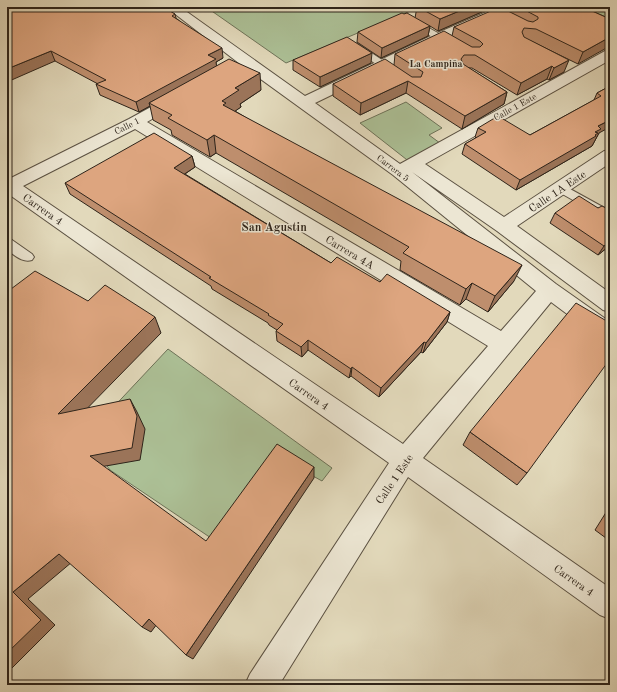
<svg xmlns="http://www.w3.org/2000/svg" width="617" height="692" viewBox="0 0 617 692" font-family="'Old Standard TT',serif">
	<style>
		.green { fill: #acc096; stroke: #6d7258 }
		.lines { fill: none; stroke-linecap: round; stroke-linejoin: round }
		.service-casing { stroke: #5b5142; stroke-width: 2 }
		.minor-casing { stroke: #5b5142; stroke-width: 2 }
		.service { fill: #ece6d3; fill-rule: evenodd }
		.minor { fill: #ece6d3; fill-rule: evenodd }
		.wall { fill: #be8e6d; stroke: #2e241a }
		.shaded-wall { fill: #9b7459; stroke: #2e241a }
		.building { fill: #dda57f; stroke: #2e241a }
		.labels { text-anchor: middle; stroke-width: 3; stroke-linejoin: round; paint-order: stroke }
		.far-street-label { font-size: 9px; fill: #2e241a; stroke: #ece6d3 }
		.far-neighbourhood-label { font-size: 10px; font-weight: bold; fill: #2e241a; stroke: #ece6d3 }
		.street-label { font-size: 11px; fill: #2e241a; stroke: #ece6d3 }
		.neighbourhood-label { font-size: 12px; font-weight: bold; fill: #2e241a; stroke: #ece6d3 }
	</style>
	<rect width="100%" height="100%" fill="#e2d9bb"/>
	<filter id="stains"><feTurbulence type="fractalNoise" baseFrequency=".005" numOctaves="4"/><feColorMatrix values="0 0 0 0 .2 0 0 0 0 .09 0 0 0 0 .02 0 0 0 .5 -.17"/></filter>
	<radialGradient id="worn" r=".72"><stop offset=".6" stop-color="#630" stop-opacity="0"/><stop offset="1" stop-color="#630" stop-opacity=".3"/></radialGradient>
	<!-- green -->
	<g class="green">
		<polygon points="206,7 420,7 286,63"/>
		<polygon points="581,7 610,7 610,20"/>
		<polygon points="406,102 442,128 429,135 444,146 411,163 360,123"/>
		<polygon points="168,349 332,468 322,481 275,455 211,538 110,470 107,466 107,414"/>
	</g>
	<g class="lines">
		<defs>
			<g id="service">
				<polygon points="479,7 490,7 514,20 509,23 506,22"/>
				<polygon points="411,18 454,42 456,44 454,46 448,46 408,23 406,21 408,19"/>
				<polygon points="355,43 358,44 400,72 395,75 391,74 352,48 350,46"/>
				<polygon points="561,184 610,211 610,221 557,191 555,188 557,185"/>
				<path d="M 7,238 L 12,240 L 32,254 L 34,257 L 32,260 C 22,263 15,255 7,250 Z"/>
			</g>
			<path id="minor" d="M 166,7 L 180,7 L 305,96 L 435,34 L 498,7 L 515,7 L 514,10 L 445,40 L 315,103 L 400,164 L 605,51 L 610,50 L 610,60 L 425,164 L 504,217 L 604,151 L 610,150 L 610,163 L 517,226 L 610,293 L 610,312 L 603,310 L 497,231 L 412,172 L 556,284 L 610,322 L 610,343 L 602,340 L 551,302 L 423,458 L 610,588 L 610,619 L 600,615 L 408,477 L 279,685 L 245,685 L 250,674 L 389,463 L 7,193 L 7,178 L 9,179 L 129,119 L 173,95 L 178,93 L 183,95 L 186,98 L 183,101 L 147,122 L 501,331 L 536,291 L 393,175 L 240,64 ZM 135,129 L 488,346 L 403,444 L 23,186 Z"/>
		</defs>
		<!-- service casing -->
		<use href="#service" class="service-casing"/>
		<!-- minor casing -->
		<use href="#minor" class="minor-casing"/>
		<!-- service -->
		<use href="#service" class="service"/>
		<!-- minor -->
		<use href="#minor" class="minor"/>
	</g>
	<!-- wall -->
	<g class="wall">
		<polygon points="7,7 175,14 176,18 223,58 216,62 216,66 261,90 240,104 241,107 235,111 514,281 488,312 466,299 460,305 400,270 401,261 216,153 210,157 172,135 171,130 153,120 150,106 139,112 100,95 96,84 98,84 55,61"/>
		<polygon points="417,7 485,7 484,11 438,31 430,26 428,36 381,58 357,42 358,32 415,18"/>
		<polygon points="509,7 583,7 610,19 578,64 531,41 564,72 549,80 547,79 517,95 472,68 469,68 507,92 504,104 462,129 406,93 360,115 333,96 333,84 394,65 395,54 452,36 454,27 508,11"/>
		<polygon points="293,60 371,63 320,87 293,70"/>
		<polygon points="610,86 599,133 592,146 516,190 462,154 465,144 476,138 475,137 478,128 530,135 594,100 597,93"/>
		<polygon points="192,156 195,167 185,174 331,263 380,282 450,312 447,322 423,353 421,352 379,397 351,376 349,378 308,350 302,357 277,341 276,331 277,330 269,325 268,323 212,289 211,286 70,194 65,183"/>
		<polygon points="610,202 610,249 608,247 598,255 550,223 555,213 598,208 609,209 607,208"/>
		<polygon points="470,432 527,473 517,485 463,445"/>
		<polygon points="610,506 610,541 595,530"/>
	</g>
	<!-- shaded-wall -->
	<g class="shaded-wall">
		<polygon points="469,7 485,7 484,11 438,31 440,19"/>
		<polygon points="430,26 428,36 381,58 382,48"/>
		<polygon points="610,37 610,46 578,64 583,52"/>
		<polygon points="222,48 223,58 216,62 217,69 149,103 150,106 139,112 136,102 208,55"/>
		<polygon points="51,51 55,61 7,82 7,69"/>
		<polygon points="372,53 371,63 320,87 320,77"/>
		<polygon points="569,60 564,72 549,80 554,68"/>
		<polygon points="552,66 547,79 517,95 521,83"/>
		<polygon points="260,73 261,90 240,104 241,107 228,116 222,101 235,88"/>
		<polygon points="408,81 406,93 360,115 361,103"/>
		<polygon points="507,92 504,104 462,129 465,116"/>
		<polygon points="610,120 610,127 599,133 592,146 516,190 520,180 598,126"/>
		<polygon points="214,135 216,153 210,157 207,140"/>
		<polygon points="192,156 195,167 177,179 174,168"/>
		<polygon points="610,241 610,244 608,247 598,255 604,246"/>
		<polygon points="522,265 514,281 488,312 495,296"/>
		<polygon points="472,283 466,299 460,305 466,289"/>
		<polygon points="450,312 447,322 423,353 426,343"/>
		<polygon points="155,317 161,333 69,427 58,414"/>
		<polygon points="308,340 308,350 302,357 301,347"/>
		<polygon points="424,342 421,352 379,397 381,388"/>
		<polygon points="352,367 351,376 349,378 351,369"/>
		<polygon points="130,399 137,412 145,429 140,460 100,467 90,456"/>
		<polygon points="314,467 314,478 193,659 186,655"/>
		<polygon points="59,554 72,562 28,599 55,625 7,673 7,653 13,592"/>
		<polygon points="149,619 157,624 151,632 142,627"/>
	</g>
	<!-- building -->
	<g class="building">
		<polygon points="7,7 163,7 175,14 172,16 222,48 208,55 216,59 136,102 96,84 106,80 51,51 7,69"/>
		<polygon points="418,7 469,7 440,19"/>
		<polygon points="500,7 528,21 533,22 538,19 538,17 519,7 583,7 610,19 610,37 583,52 536,29 524,28 522,32 524,37 569,60 554,68 552,66 521,83 475,55 464,55 461,59 463,64 507,92 465,116 408,81 361,103 333,84 385,59 412,77 421,77 423,72 395,54 444,31 472,47 480,47 483,44 480,41 454,27"/>
		<polygon points="402,13 404,14 407,13 430,26 382,48 358,32"/>
		<polygon points="347,37 372,53 320,77 293,60"/>
		<polygon points="229,59 260,73 235,88 239,90 222,101 226,103 223,105 522,265 495,296 472,283 466,289 403,253 409,247 214,135 207,140 168,118 172,115 149,103"/>
		<polygon points="610,86 610,120 598,126 601,129 595,132 598,133 595,135 596,136 520,180 465,144 486,132 478,128 498,116 530,135 601,96 597,93"/>
		<polygon points="154,133 192,156 174,168 331,263 337,257 380,282 387,274 450,312 426,343 424,342 381,388 352,367 351,369 308,340 301,347 276,331 283,324 268,315 269,314 209,278 211,277 65,183"/>
		<polygon points="579,196 598,208 602,206 610,210 610,241 604,246 555,213"/>
		<polygon points="35,271 88,301 105,285 155,317 58,414 130,399 137,416 132,448 90,456 206,541 277,444 314,467 186,655 149,619 142,627 59,554 13,592 41,620 7,653 7,292"/>
		<polygon points="576,303 610,323 610,359 527,473 470,432"/>
		<polygon points="610,517 610,526 606,523"/>
	</g>
	<g class="labels">
		<!-- far-street labels -->
		<g class="far-street-label">
			<text transform="translate(515 107) rotate(-29)" y="3">Calle 1 Este</text>
			<text transform="translate(127 126) rotate(-27)" y="3">Calle 1</text>
			<text transform="translate(393 168) rotate(37)" y="3">Carrera 5</text>
		</g>
		<!-- far-neighbourhood labels -->
		<g class="far-neighbourhood-label">
			<text x="436" y="67">La Campiña</text>
		</g>
		<!-- street labels -->
		<g class="street-label">
			<text transform="translate(557 191) rotate(-34)" y="4">Calle 1A Este</text>
			<text transform="translate(43 209) rotate(35)" y="4">Carrera 4</text>
			<text transform="translate(350 252) rotate(31)" y="4">Carrera 4A</text>
			<text transform="translate(309 394) rotate(35)" y="4">Carrera 4</text>
			<text transform="translate(394 479) rotate(-56)" y="4">Calle 1 Este</text>
			<text transform="translate(574 580) rotate(35)" y="4">Carrera 4</text>
		</g>
		<!-- neighbourhood labels -->
		<g class="neighbourhood-label">
			<text x="274" y="231">San Agustin</text>
		</g>
	</g>
	<!-- margin -->
	<rect width="617" height="692" fill="none" stroke="#e2d9bb" stroke-width="24"/>
	<rect x="8" y="8" width="601" height="676" fill="none" stroke="#2e241a" stroke-width="2"/>
	<rect x="12" y="12" width="593" height="668" fill="none" stroke="#2e241a"/>
	<rect width="100%" height="100%" filter="url(#stains)"/>
	<rect width="100%" height="100%" fill="url(#worn)"/>
</svg>
